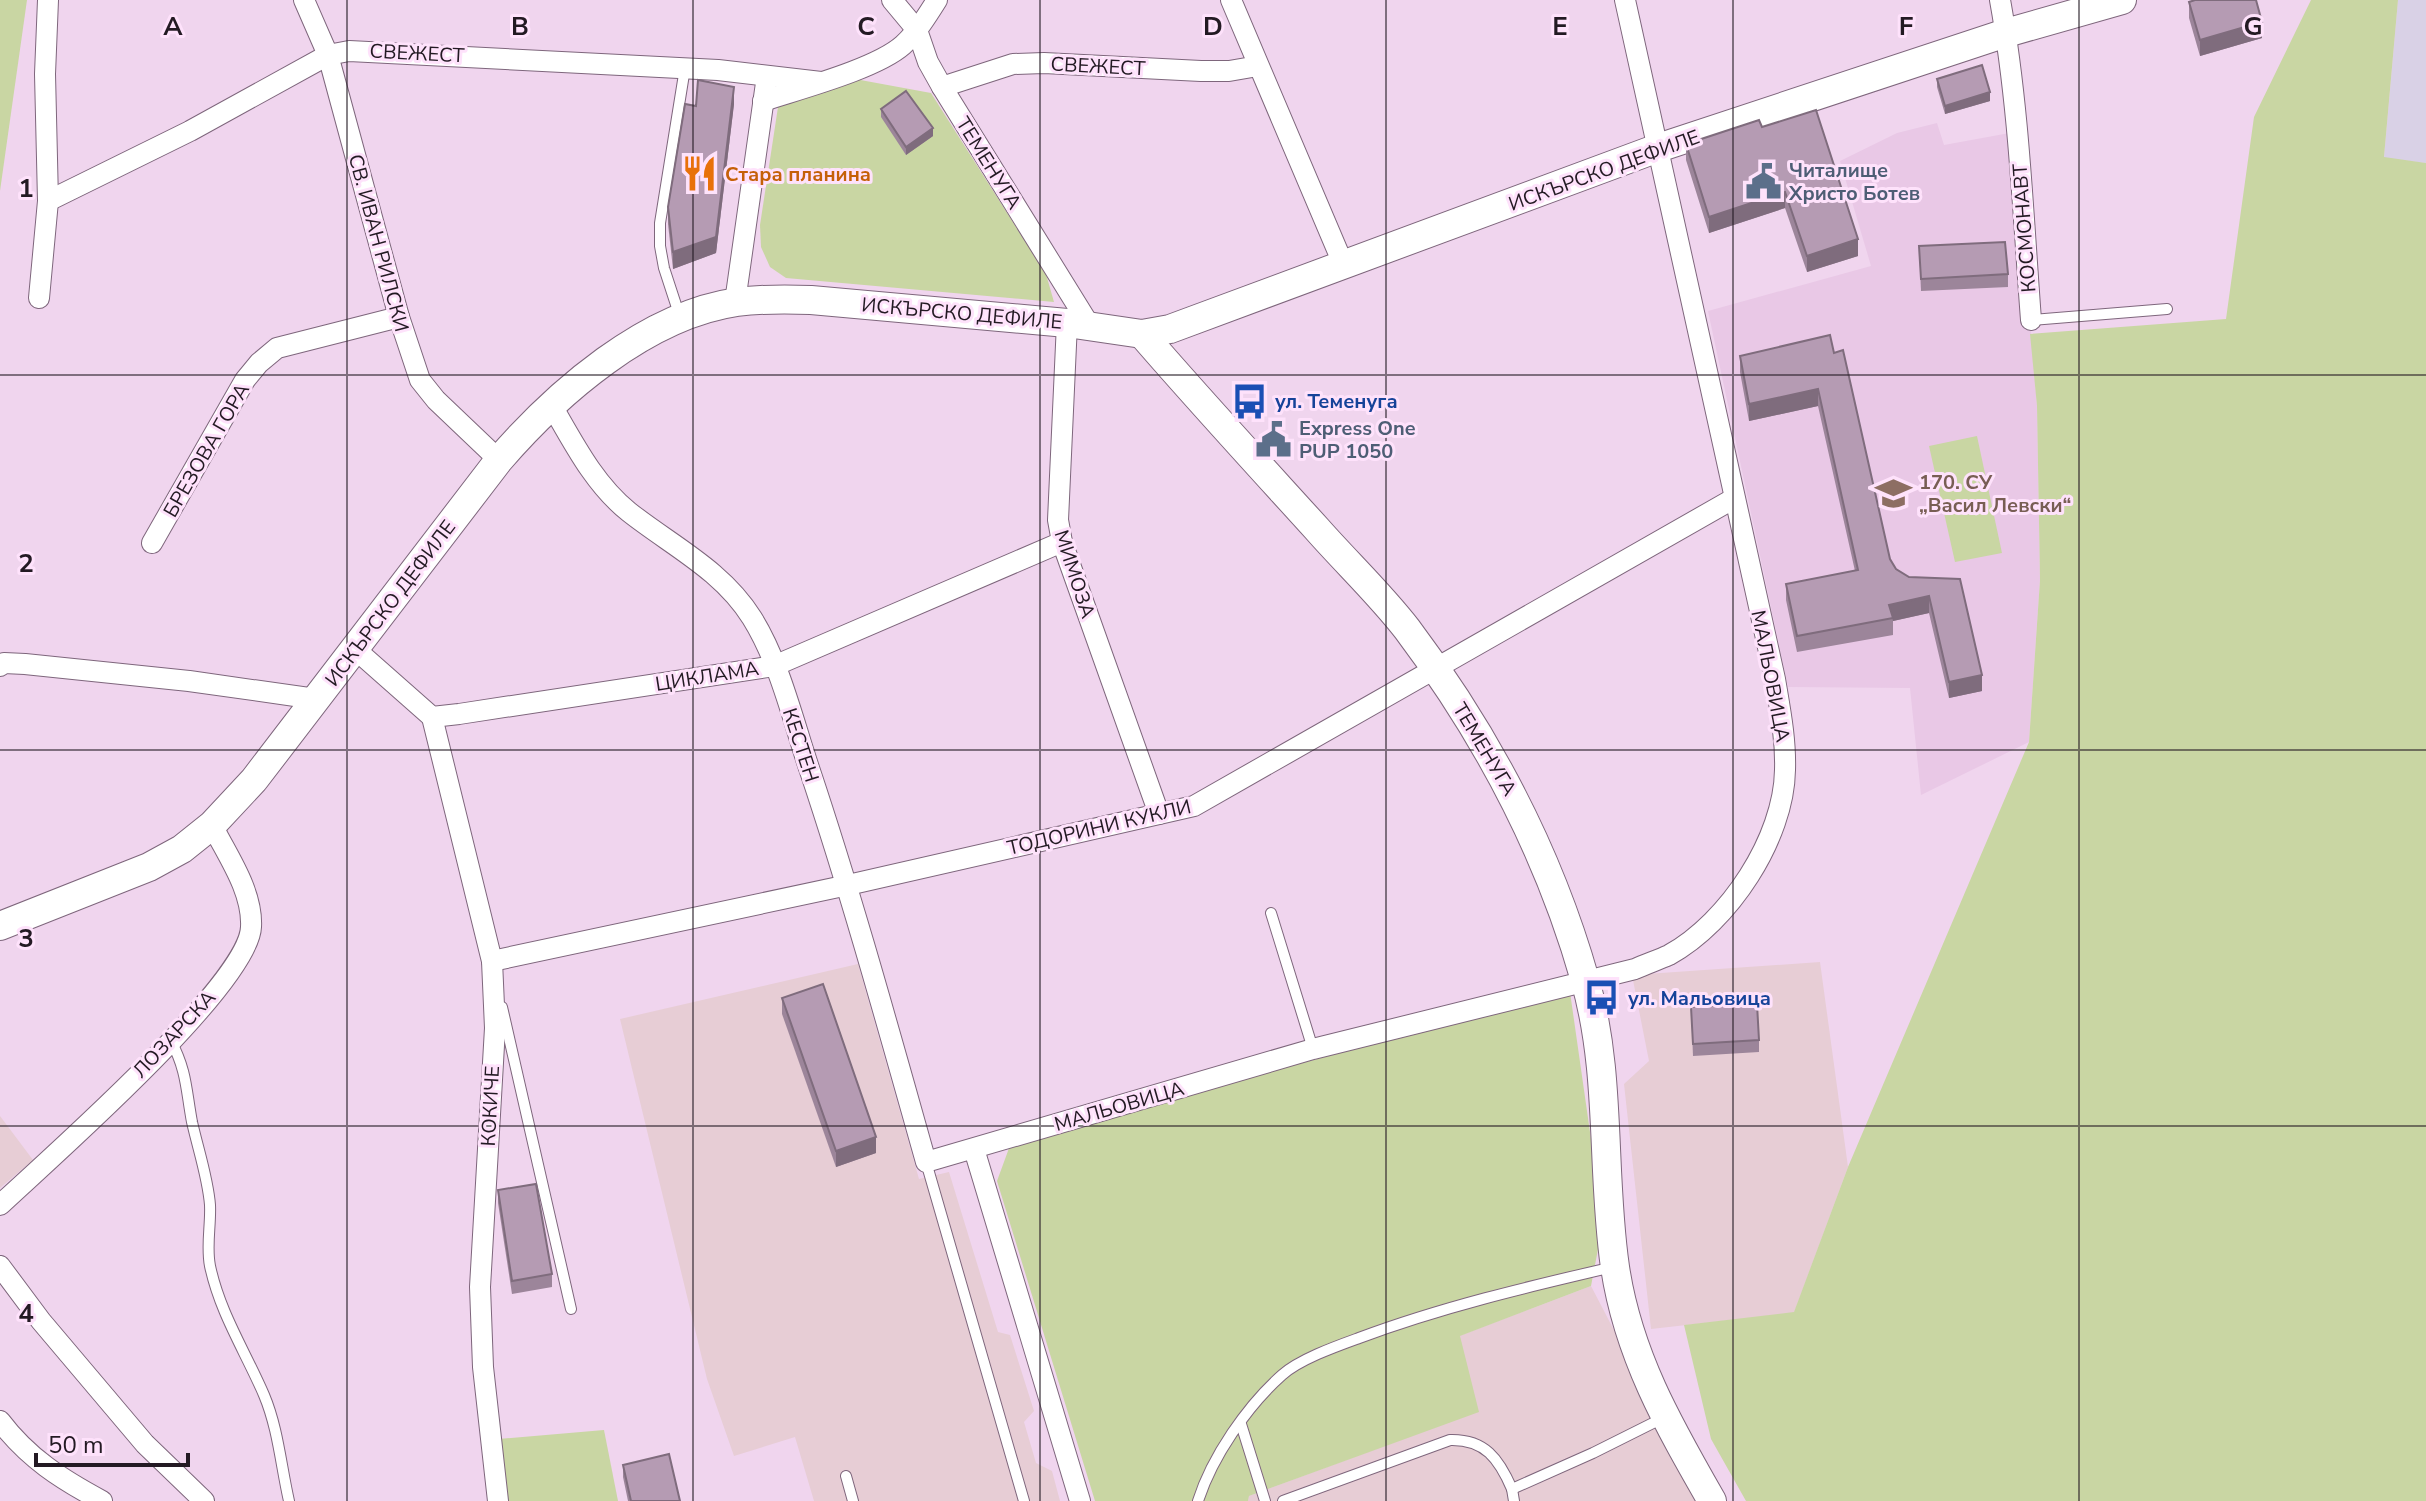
<svg xmlns="http://www.w3.org/2000/svg" width="2426" height="1501" viewBox="0 0 2426 1501" font-family="'Nunito Sans',sans-serif">
	<style>
		.commercial { fill: #d9d1e6 }
		.industrial { fill: #e7cdd5 }
		.built { fill: #e9c8e6 }
		.green { fill: #c9d6a3 }
		.lines { fill: none; stroke-linecap: round; stroke-linejoin: round }
		.lane-casing { stroke: #7e667c; stroke-width: 12 }
		.street-casing { stroke: #7e667c; stroke-width: 22 }
		.secondary-casing { stroke: #7e667c; stroke-width: 30 }
		.lane { stroke: #fff; stroke-width: 10 }
		.street { stroke: #fff; stroke-width: 20 }
		.secondary { stroke: #fff; stroke-width: 28 }
		.wall { fill: #9c859a }
		.shaded-wall { fill: #7f6c7d }
		.building { fill: #b59bb3; stroke: #7f6c7d; stroke-width: 2 }
		.grid { fill: none; stroke: #231a23; stroke-width: 2; stroke-opacity: 0.55 }
		.labels { text-anchor: middle; stroke-width: 6; stroke-linejoin: round; paint-order: stroke }
		.street-label { font-size: 20px; fill: #231a23; stroke: #fee2fb }
		.service-label { font-size: 20px; font-weight: bold; fill: #4e5e75; stroke: #fee2fb; text-anchor: start }
		.food-label { font-size: 20px; font-weight: bold; fill: #c56008; stroke: #fee2fb; text-anchor: start }
		.transit-label { font-size: 20px; font-weight: bold; fill: #164399; stroke: #fee2fb; text-anchor: start }
		.education-label { font-size: 20px; font-weight: bold; fill: #785e54; stroke: #fee2fb; text-anchor: start }
		.grid-label { font-size: 26px; text-anchor: middle; font-weight: bold; fill: #231a23; stroke: #fee2fb; stroke-width: 6; stroke-linejoin: round; paint-order: stroke }
	</style>
	<rect width="100%" height="100%" fill="#f0d5ee"/>
	<!-- commercial -->
	<polygon class="commercial" points="2398,0 2426,0 2426,163 2384,158"/>
	<!-- industrial -->
	<g class="industrial">
		<polygon points="1820,962 1848,1167 1794,1313 1651,1329 1624,1084 1649,1061 1632,975"/>
		<polygon points="858,964 919,1179 949,1172 998,1332 1010,1335 1034,1411 1024,1422 1036,1463 1052,1471 1060,1501 814,1501 795,1437 734,1456 707,1379 620,1019"/>
		<polygon points="0,1116 33,1160 0,1188"/>
		<polygon points="1591,1286 1703,1501 1248,1501 1249,1496 1478,1411 1459,1336"/>
	</g>
	<!-- built -->
	<polygon class="built" points="1937,123 1944,145 2015,132 2037,406 2040,580 2029,742 1921,795 1910,688 1788,687 1708,311 1871,266 1840,161 1897,133"/>
	<!-- green -->
	<g class="green">
		<polygon points="0,0 27,0 0,191"/>
		<polygon points="2311,0 2398,0 2384,157 2426,163 2426,1501 1746,1501 1711,1439 1684,1325 1794,1312 1848,1167 2029,742 2040,580 2037,406 2030,334 2226,319 2254,117"/>
		<polygon points="855,79 931,93 1046,274 1054,302 786,278 770,267 761,247 760,225 778,107"/>
		<polygon points="1977,436 2002,553 1955,562 1929,446"/>
		<polygon points="1570,992 1603,1223 1591,1286 1460,1336 1479,1412 1249,1496 1248,1501 1095,1501 997,1181 1012,1140"/>
		<polygon points="604,1430 618,1501 505,1501 498,1439"/>
	</g>
	<g class="lines">
		<defs>
			<g id="lane">
				<polyline points="680,317 664,268 660,246 660,223 685,68"/>
				<polyline points="2031,320 2167,309"/>
				<polyline points="1271,913 1313,1049"/>
				<polyline points="502,1007 571,1309"/>
				<path d="M 171,1041 C 187,1071 186,1090 192,1122 C 198,1149 208,1178 210,1205 C 211,1225 206,1246 210,1266 C 220,1313 245,1351 264,1395 C 278,1428 281,1466 289,1501"/>
				<polyline points="926,1162 1024,1501"/>
				<polyline points="1241,1424 1265,1501"/>
				<polyline points="846,1476 853,1501"/>
				<polyline points="1512,1489 1514,1501"/>
				<path d="M 1198,1501 C 1212,1457 1247,1406 1282,1375 C 1300,1359 1337,1346 1359,1338 C 1442,1307 1527,1287 1613,1267"/>
				<path d="M 1283,1501 L 1450,1440 C 1485,1439 1499,1459 1512,1489 L 1593,1453 L 1663,1418"/>
			</g>
			<g id="street">
				<polyline points="304,0 328,55 399,317 420,380 436,400 499,460"/>
				<polyline points="892,0 917,30 928,62 942,87 1090,326"/>
				<polyline points="1231,0 1344,266"/>
				<path d="M 2000,0 C 2019,105 2023,214 2031,320"/>
				<polyline points="942,87 1013,64 1044,63 1201,71 1229,71 1258,66"/>
				<path d="M 763,101 C 799,89 876,69 903,45 C 917,32 927,16 937,0"/>
				<polyline points="48,201 190,131 328,55 349,51 718,70 821,82"/>
				<polyline points="39,298 48,201 45,74 48,0"/>
				<polyline points="735,302 767,76"/>
				<polyline points="1067,323 1058,520 1062,542 1159,814"/>
				<path d="M 551,404 C 573,442 594,484 629,512 C 672,546 722,570 752,618 C 780,663 793,721 810,771 C 853,900 889,1031 926,1162 L 1313,1049 L 1635,969 C 1646,964 1658,960 1669,955 C 1729,922 1784,838 1785,770 C 1786,739 1780,709 1775,679 L 1625,0"/>
				<polyline points="152,543 245,380 259,363 277,348 399,317"/>
				<polyline points="355,649 432,717 459,714 774,666 1062,542"/>
				<polyline points="0,666 4,663 25,664 189,681 316,699"/>
				<polyline points="432,717 492,961 495,1028 480,1287 483,1367 498,1501"/>
				<polyline points="492,961 848,885 1194,806 1733,499"/>
				<polyline points="974,1149 1080,1501"/>
				<path d="M 0,1205 C 49,1159 249,984 251,927 C 253,891 227,855 212,825"/>
				<polyline points="0,1266 41,1321 145,1444 204,1501"/>
				<path d="M 0,1421 C 28,1458 61,1479 102,1501"/>
			</g>
			<g id="secondary">
				<path d="M 1142,334 C 1199,400 1258,464 1317,529 C 1346,562 1380,594 1407,629 C 1486,734 1549,853 1585,980 C 1612,1074 1601,1172 1615,1267 C 1628,1355 1669,1426 1712,1501"/>
				<path d="M 0,926 L 149,867 L 182,849 L 212,825 L 254,780 L 499,460 C 557,393 646,315 737,302 C 761,299 786,299 811,300 L 1067,323 L 1142,334 L 1170,329 L 1658,148 L 2006,33 L 2122,0"/>
			</g>
		</defs>
		<!-- lane casing -->
		<use href="#lane" class="lane-casing"/>
		<!-- street casing -->
		<use href="#street" class="street-casing"/>
		<!-- secondary casing -->
		<use href="#secondary" class="secondary-casing"/>
		<!-- lane -->
		<use href="#lane" class="lane"/>
		<!-- street -->
		<use href="#street" class="street"/>
		<!-- secondary -->
		<use href="#secondary" class="secondary"/>
	</g>
	<!-- wall -->
	<g class="wall">
		<polygon points="2189,2 2262,38 2200,56 2189,18"/>
		<polygon points="1937,79 1990,101 1945,114 1937,87"/>
		<polygon points="734,104 716,253 673,269 668,224 668,207 696,106"/>
		<polygon points="881,109 933,136 906,155 881,117"/>
		<polygon points="1762,127 1858,256 1807,272 1785,208 1709,233 1686,160 1686,144"/>
		<polygon points="1919,246 2008,274 2008,287 1921,291"/>
		<polygon points="1834,353 1890,559 1896,569 1909,577 1960,579 1982,691 1949,698 1929,613 1893,621 1893,635 1797,652 1786,600 1786,584 1855,571 1818,406 1749,421 1740,372 1740,356"/>
		<polygon points="782,998 876,1153 836,1167 782,1014"/>
		<polygon points="1691,1007 1759,1040 1759,1052 1693,1056"/>
		<polygon points="498,1190 552,1274 552,1287 512,1294 498,1203"/>
		<polygon points="623,1465 680,1501 628,1501 623,1477"/>
	</g>
	<!-- shaded-wall -->
	<g class="shaded-wall">
		<polygon points="2262,22 2262,38 2200,56 2200,40"/>
		<polygon points="734,87 734,104 716,253 673,269 673,252"/>
		<polygon points="1990,92 1990,101 1945,114 1945,106"/>
		<polygon points="933,128 933,136 906,155 906,147"/>
		<polygon points="1785,192 1785,208 1709,233 1709,217"/>
		<polygon points="1858,239 1858,256 1807,272 1807,256"/>
		<polygon points="1818,389 1818,406 1749,421 1749,404"/>
		<polygon points="1929,596 1929,613 1893,621 1889,605"/>
		<polygon points="1982,675 1982,691 1949,698 1949,682"/>
		<polygon points="876,1137 876,1153 836,1167 836,1151"/>
	</g>
	<!-- building -->
	<g class="building">
		<polygon points="2195,0 2256,0 2262,22 2200,40 2189,2"/>
		<polygon points="1982,65 1990,92 1945,106 1937,79"/>
		<polygon points="698,80 734,87 716,237 673,252 668,207 685,104 696,106"/>
		<polygon points="906,91 933,128 906,147 881,109"/>
		<polygon points="1816,110 1858,239 1807,256 1785,192 1709,217 1686,144 1759,120 1762,127"/>
		<polygon points="2005,242 2008,274 1921,279 1919,246"/>
		<polygon points="1830,335 1834,353 1843,350 1890,559 1896,569 1909,577 1960,579 1982,675 1949,682 1929,596 1889,605 1893,618 1797,636 1786,584 1858,570 1818,389 1749,404 1740,356"/>
		<polygon points="823,984 876,1137 836,1151 782,998"/>
		<polygon points="1757,1004 1759,1040 1693,1044 1691,1007"/>
		<polygon points="536,1184 552,1274 512,1281 498,1190"/>
		<polygon points="669,1454 680,1501 631,1501 623,1465"/>
	</g>
	<!-- grid -->
	<path class="grid" d="M 347,0 L 347,1501M 693,0 L 693,1501M 1040,0 L 1040,1501M 1386,0 L 1386,1501M 1733,0 L 1733,1501M 2079,0 L 2079,1501M 0,375 L 2426,375M 0,750 L 2426,750M 0,1126 L 2426,1126"/>
	<!-- icons -->
	<defs>
		<symbol id="restaurant-bare" viewBox="-9 -9 18 18"><path d="M-5-6h1v4h1v-4h1v4h1v-4h1v5L-1.5 .5V6h-2V.5L-5-1ZM5-6V6H3V1.5H1.5Q1.5-4 5-6Z" fill="#e8710a" stroke="#fee2fb" stroke-width="2.5" paint-order="stroke"/></symbol>
		<symbol id="civic-bare" viewBox="-9 -9 18 18"><path d="M-.6-6.5H3V-4.5H.6V-3L4-1V1h2V6H-6V1h2V-1L-.6-3ZM-1.2 2.5V6h2.4V2.5Z" fill="#5c6f8a" stroke="#fee2fb" stroke-width="2.5" paint-order="stroke"/></symbol>
		<symbol id="bus-bare" viewBox="-9 -9 18 18"><path d="M-5-6H5V4H4V6H2V4H-2V6H-4V4H-5ZM-3.5-4V0h7V-4ZM-3.5 1.2v1.5H-2V1.2ZM2 1.2v1.5H3.5V1.2Z" fill="#1a4fb4" stroke="#fee2fb" stroke-width="2.5" paint-order="stroke"/></symbol>
		<symbol id="school-bare" viewBox="-9 -9 18 18"><path d="M0-5L7-2L0 1L-7-2ZM-4 1L0 2.5L4 1V4Q0 6-4 4Z" fill="#8d6e63" stroke="#fee2fb" stroke-width="2.5" paint-order="stroke"/></symbol>
	</defs>
	<g fill-rule="evenodd">
		<use href="#restaurant-bare" x="674" y="148" width="51" height="51"/>
		<use href="#civic-bare" x="1738" y="156" width="51" height="51"/>
		<use href="#bus-bare" x="1224" y="376" width="51" height="51"/>
		<use href="#civic-bare" x="1248" y="414" width="51" height="51"/>
		<use href="#school-bare" x="1868" y="468" width="51" height="51"/>
		<use href="#bus-bare" x="1576" y="972" width="51" height="51"/>
	</g>
	<g class="labels">
		<!-- street labels -->
		<g class="street-label">
			<text transform="translate(417 53) rotate(3)" y="7">СВЕЖЕСТ</text>
			<text transform="translate(1098 66) rotate(3)" y="7">СВЕЖЕСТ</text>
			<text transform="translate(989 163) rotate(58)" y="7">ТЕМЕНУГА</text>
			<text transform="translate(1604 170) rotate(-20)" y="7">ИСКЪРСКО ДЕФИЛЕ</text>
			<text transform="translate(2024 228) rotate(-94)" y="7">КОСМОНАВТ</text>
			<text transform="translate(379 243) rotate(75)" y="7">СВ. ИВАН РИЛСКИ</text>
			<text transform="translate(962 313) rotate(5)" y="7">ИСКЪРСКО ДЕФИЛЕ</text>
			<text transform="translate(206 450) rotate(-60)" y="7">БРЕЗОВА ГОРА</text>
			<text transform="translate(1075 574) rotate(72)" y="7">МИМОЗА</text>
			<text transform="translate(390 603) rotate(-53)" y="7">ИСКЪРСКО ДЕФИЛЕ</text>
			<text transform="translate(707 676) rotate(-9)" y="7">ЦИКЛАМА</text>
			<text transform="translate(1771 676) rotate(79)" y="7">МАЛЬОВИЦА</text>
			<text transform="translate(801 745) rotate(72)" y="7">КЕСТЕН</text>
			<text transform="translate(1485 749) rotate(59)" y="7">ТЕМЕНУГА</text>
			<text transform="translate(1099 827) rotate(-13)" y="7">ТОДОРИНИ КУКЛИ</text>
			<text transform="translate(174 1034) rotate(-47)" y="7">ЛОЗАРСКА</text>
			<text transform="translate(490 1106) rotate(-87)" y="7">КОКИЧЕ</text>
			<text transform="translate(1119 1106) rotate(-16)" y="7">МАЛЬОВИЦА</text>
		</g>
		<!-- service labels -->
		<g class="service-label">
			<text x="1789" y="177">Читалище<tspan x="1789" dy="23">Христо Ботев</tspan></text>
			<text x="1299" y="435">Express One<tspan x="1299" dy="23">PUP 1050</tspan></text>
		</g>
		<!-- food labels -->
		<g class="food-label">
			<text x="725" y="181">Стара планина</text>
		</g>
		<!-- transit labels -->
		<g class="transit-label">
			<text x="1275" y="408">ул. Теменуга</text>
			<text x="1628" y="1005">ул. Мальовица</text>
		</g>
		<!-- education labels -->
		<g class="education-label">
			<text x="1919" y="489">170. СУ<tspan x="1919" dy="23">„Васил Левски“</tspan></text>
		</g>
	</g>
	<g class="grid-label">
		<text x="173" y="35">A</text>
		<text x="520" y="35">B</text>
		<text x="866" y="35">C</text>
		<text x="1213" y="35">D</text>
		<text x="1560" y="35">E</text>
		<text x="1906" y="35">F</text>
		<text x="2253" y="35">G</text>
		<text x="26" y="197">1</text>
		<text x="26" y="572">2</text>
		<text x="26" y="947">3</text>
		<text x="26" y="1322">4</text>
	</g>
	<!-- scale -->
	<path d="M36 1453v12h152v-12" fill="none" stroke="#231a23" stroke-width="4"/>
	<text x="48" y="1453" font-size="24" fill="#231a23" stroke="#fee2fb" stroke-width="6" paint-order="stroke">50 m</text>
</svg>
